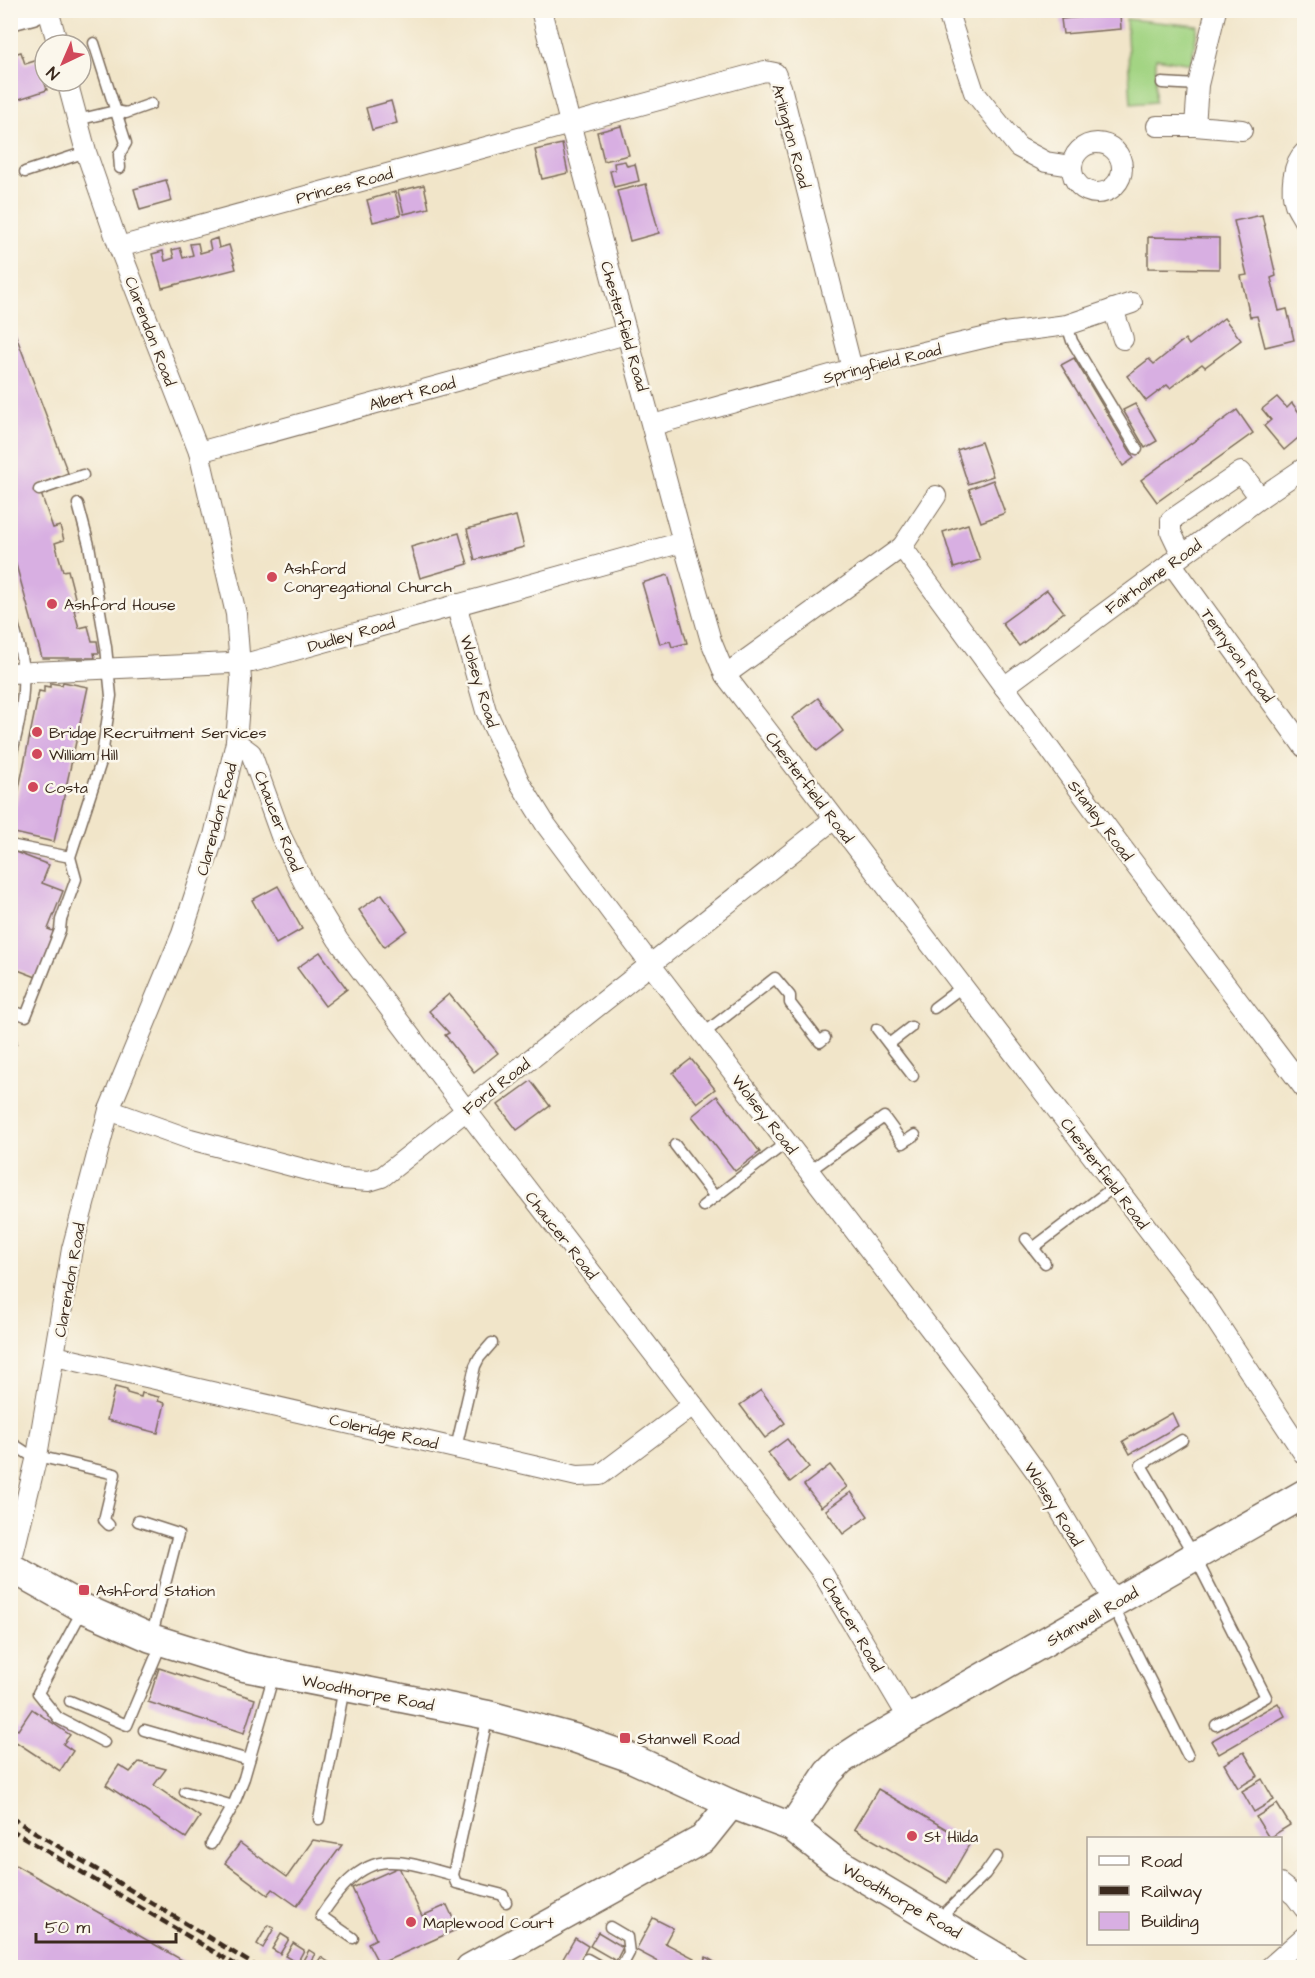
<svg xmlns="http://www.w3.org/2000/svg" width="1315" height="1978" viewBox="0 0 1315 1978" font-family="'Architects Daughter',sans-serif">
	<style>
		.green { fill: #a3d483; stroke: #6f7f50; stroke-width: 1.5 }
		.building { fill: #d8afe2 }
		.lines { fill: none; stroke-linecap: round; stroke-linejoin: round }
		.lane-casing { stroke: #7b6b5a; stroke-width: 13 }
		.street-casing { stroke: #7b6b5a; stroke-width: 22 }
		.secondary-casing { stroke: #7b6b5a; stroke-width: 31 }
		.lane { stroke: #fff; stroke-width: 10 }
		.street { stroke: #fff; stroke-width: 20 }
		.secondary { stroke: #fff; stroke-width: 28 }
		.rail { stroke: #3b2a1e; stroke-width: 4.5; stroke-dasharray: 9 4.5; stroke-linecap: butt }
		.poi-dot { fill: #d1495b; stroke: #fbf7ec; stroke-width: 2 }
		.labels { text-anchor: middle; stroke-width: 5; stroke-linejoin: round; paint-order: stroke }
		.street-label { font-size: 16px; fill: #3b2a1e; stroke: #fbf7ec }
		.poi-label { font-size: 16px; fill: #3b2a1e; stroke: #fbf7ec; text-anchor: start }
	</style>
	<rect width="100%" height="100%" fill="#fbf7ec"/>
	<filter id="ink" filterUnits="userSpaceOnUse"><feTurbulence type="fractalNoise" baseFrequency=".0167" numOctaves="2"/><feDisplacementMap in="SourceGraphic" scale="12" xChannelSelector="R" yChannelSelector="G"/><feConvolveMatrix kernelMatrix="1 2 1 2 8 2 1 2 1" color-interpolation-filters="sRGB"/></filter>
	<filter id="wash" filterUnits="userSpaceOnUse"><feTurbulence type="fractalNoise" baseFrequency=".008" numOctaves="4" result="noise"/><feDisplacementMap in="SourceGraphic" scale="24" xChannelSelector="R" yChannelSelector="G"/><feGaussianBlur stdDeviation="1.35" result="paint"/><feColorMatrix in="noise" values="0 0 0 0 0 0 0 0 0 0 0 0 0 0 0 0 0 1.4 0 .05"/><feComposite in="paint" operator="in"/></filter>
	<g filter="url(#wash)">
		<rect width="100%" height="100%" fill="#f1e5c9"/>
		<!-- green -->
		<polygon class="green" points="1126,19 1198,26 1191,64 1156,58 1155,102 1131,104"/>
		<g id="blocks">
			<!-- building -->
			<g class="building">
				<polygon points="1120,14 1121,29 1063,34 1061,19"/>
				<polygon points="21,52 25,64 38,60 47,90 10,102 10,55"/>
				<polygon points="391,101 397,123 372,130 366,108"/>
				<polygon points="621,126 629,155 604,161 597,132"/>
				<polygon points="562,144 568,173 542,179 535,150"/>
				<polygon points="625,161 627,166 635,164 639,181 614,187 610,171 615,170 614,163"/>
				<polygon points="166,180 172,201 140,210 134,189"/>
				<polygon points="646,184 659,233 630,241 617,191"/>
				<polygon points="424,185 429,208 404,214 398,191"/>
				<polygon points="395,192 401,215 373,222 367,200"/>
				<polygon points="1262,215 1276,276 1271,278 1279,311 1287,309 1294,340 1265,347 1257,316 1250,317 1241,276 1247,275 1234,221"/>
				<polygon points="1148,237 1219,238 1219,269 1148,268"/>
				<polygon points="217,238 219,248 229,245 236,269 162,288 152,254 163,251 165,261 174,258 172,250 180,248 183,258 193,255 190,244 198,243 200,253 211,250 209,241"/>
				<polygon points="1224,318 1241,340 1205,367 1202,364 1170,388 1167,385 1146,401 1127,376 1149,359 1154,364 1185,339 1189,345"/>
				<polygon points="10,320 68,473 38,485 53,528 60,526 64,540 55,543 63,571 68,570 78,609 74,610 79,628 88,626 92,641 97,641 99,653 94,653 95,658 42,658 10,543"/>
				<polygon points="1074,358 1134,458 1123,466 1061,365"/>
				<polygon points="1277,397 1287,408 1292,403 1304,419 1304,433 1284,450 1264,426 1271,420 1262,409"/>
				<polygon points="1135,404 1157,441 1145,448 1123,410"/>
				<polygon points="1237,410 1253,433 1157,502 1141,480"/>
				<polygon points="981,442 993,476 968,484 957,450"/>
				<polygon points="993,480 1005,513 981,522 969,489"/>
				<polygon points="516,516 524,547 475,560 467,529"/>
				<polygon points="968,524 980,560 954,568 943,532"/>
				<polygon points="459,533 468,564 420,578 411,547"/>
				<polygon points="668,575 687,643 672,647 670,641 660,644 642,583"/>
				<polygon points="1047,590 1064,612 1019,646 1002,623"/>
				<polygon points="63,682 88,687 54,842 10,832 39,691 44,692 44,686 50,687 50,683 62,685"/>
				<polygon points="818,698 843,731 817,751 792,718"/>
				<polygon points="10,850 49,865 42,883 63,891 48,929 58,933 37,986 33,984 36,977 10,967"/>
				<polygon points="278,886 302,929 276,944 252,900"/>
				<polygon points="382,894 407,930 384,947 359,910"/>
				<polygon points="320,952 347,989 325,1006 297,968"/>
				<polygon points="449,994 498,1053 474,1072 445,1035 449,1033 429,1011"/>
				<polygon points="691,1059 715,1089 697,1103 673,1073"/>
				<polygon points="531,1081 550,1106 517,1130 498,1105"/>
				<polygon points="717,1096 760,1152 735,1171 692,1116"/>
				<polygon points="115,1387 127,1390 127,1393 141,1397 142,1393 159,1397 158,1401 165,1403 158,1433 107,1420"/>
				<polygon points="761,1390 785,1423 765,1438 740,1405"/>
				<polygon points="1172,1413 1178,1426 1130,1454 1123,1441"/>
				<polygon points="787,1439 809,1467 790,1482 768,1453"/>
				<polygon points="830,1465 847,1487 821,1507 804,1485"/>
				<polygon points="851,1492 868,1516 843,1534 826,1510"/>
				<polygon points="159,1668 255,1699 244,1733 148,1702"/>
				<polygon points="1278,1703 1285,1716 1219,1754 1211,1741"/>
				<polygon points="32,1709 70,1735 63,1744 73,1751 60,1771 10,1738 10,1726 18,1730"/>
				<polygon points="1244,1752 1258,1776 1238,1788 1224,1764"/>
				<polygon points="139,1762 166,1769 154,1785 200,1817 186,1838 106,1785 119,1765 130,1772"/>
				<polygon points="1262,1779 1274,1800 1254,1812 1242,1791"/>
				<polygon points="878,1789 970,1843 947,1883 854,1829"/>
				<polygon points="1277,1804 1290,1825 1269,1838 1256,1817"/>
				<polygon points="313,1840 342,1845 297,1906 273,1889 268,1895 225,1863 240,1843 287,1877"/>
				<polygon points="10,1862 196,1968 10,1968"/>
				<polygon points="399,1867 422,1916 447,1905 458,1929 379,1964 368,1943 376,1939 352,1888"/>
				<polygon points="653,1918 673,1928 665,1943 694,1958 689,1968 670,1968 636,1950"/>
				<polygon points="268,1925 274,1928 263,1948 257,1944"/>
				<polygon points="598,1932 623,1947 616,1961 590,1946"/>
				<polygon points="281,1934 289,1939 280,1954 272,1949"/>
				<polygon points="575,1938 588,1946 576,1968 566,1968 560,1964"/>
				<polygon points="293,1943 304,1950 297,1963 285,1956"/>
				<polygon points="309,1950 315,1954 308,1965 302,1962"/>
				<polygon points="321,1957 333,1965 332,1968 315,1966"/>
				<polygon points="706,1957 724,1968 701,1968"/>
			</g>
		</g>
	</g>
	<g filter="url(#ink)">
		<use href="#blocks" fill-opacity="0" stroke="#7b6b5a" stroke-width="1.5"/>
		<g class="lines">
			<defs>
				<g id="lane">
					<polyline points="94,43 126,143 119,155 120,168"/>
					<polyline points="1162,83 1198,85"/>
					<polyline points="77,120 115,111 126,113 151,104"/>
					<polyline points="25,172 86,152"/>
					<polyline points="1067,325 1072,341 1137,449"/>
					<polyline points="39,490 83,475"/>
					<path d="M 10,613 C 15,632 22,652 23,672 C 25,701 18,731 10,759"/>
					<polyline points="10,845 70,857 101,762 111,696 106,647 89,545 78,504"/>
					<polyline points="934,1008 962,987"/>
					<polyline points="10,1010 26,1016 60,930 61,920 76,879 70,857"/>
					<polyline points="877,1029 913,1076"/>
					<polyline points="703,1034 775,978 790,996 790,1003 820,1042 825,1038"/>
					<polyline points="10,1042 11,1042"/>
					<polyline points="889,1044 911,1027"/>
					<polyline points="675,1145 715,1197"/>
					<polyline points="809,1171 884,1117 903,1143 915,1135"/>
					<polyline points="703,1206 787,1142"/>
					<polyline points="1026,1239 1045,1263"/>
					<polyline points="1033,1248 1115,1186"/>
					<polyline points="1182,1440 1141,1465 1195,1557 1266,1697 1216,1725"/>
					<polyline points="10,1442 36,1459"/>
					<polyline points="456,1448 475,1366 479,1358 492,1343"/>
					<polyline points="37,1456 115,1474 104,1520 109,1525"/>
					<polyline points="138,1521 178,1534 151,1638"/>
					<polyline points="1112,1604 1188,1756"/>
					<polyline points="83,1609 38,1693 58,1718 104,1742"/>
					<polyline points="70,1701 127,1725 162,1642"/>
					<polyline points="488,1715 453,1875 456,1883 503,1895 506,1902"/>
					<polyline points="144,1730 249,1760"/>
					<polyline points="185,1792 233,1806"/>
					<polyline points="319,1819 344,1688"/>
					<polyline points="211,1844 233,1806 244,1778 274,1674"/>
					<polyline points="938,1920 985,1874 997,1857"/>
					<polyline points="610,1927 627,1937 629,1953 621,1968"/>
					<path d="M 353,1938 L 321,1916 C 336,1893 358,1863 388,1862 C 410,1861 432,1870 453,1875"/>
					<polyline points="587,1959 603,1968"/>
				</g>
				<g id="street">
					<polyline points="48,10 58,45"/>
					<polyline points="541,10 570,123 683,542 711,641 725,675 1203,1301 1304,1454"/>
					<polyline points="947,10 974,92 1018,147 1046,162 1071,166"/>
					<polyline points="1157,126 1195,126 1242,130"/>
					<polyline points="1195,126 1198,85 1216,10"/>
					<circle cx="1097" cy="168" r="25"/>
					<path d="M 1304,153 C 1293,163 1290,190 1295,204 C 1297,210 1302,216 1304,221"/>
					<polyline points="119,247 765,71 775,73 781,87 852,369"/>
					<polyline points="1113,309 1123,339"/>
					<polyline points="653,425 852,369 1004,333 1067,325 1132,303"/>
					<polyline points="199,452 626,334"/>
					<polyline points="902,547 936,496"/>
					<polyline points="1182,555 1171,532 1171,520 1241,472 1260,498"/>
					<polyline points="1171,563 1304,747"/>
					<polyline points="456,604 486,711 520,783 546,825 650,964 983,1398 1042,1480 1115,1603"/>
					<polyline points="10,673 252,662 683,542"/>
					<polyline points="725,675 902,547 1111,833 1304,1088"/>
					<polyline points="1004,687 1260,498 1304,468"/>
					<polyline points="236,742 251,753 281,836 308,891 338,940 466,1110 822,1572 909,1719"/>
					<polyline points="109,1110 190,1139 341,1179 369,1181 382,1177 834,819"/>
					<polyline points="55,1356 577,1476 600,1475 693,1405"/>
					<polyline points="10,1555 14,1551 37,1456 72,1249 109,1110 182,934 214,836 236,742 241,680 236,614 199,452 119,247 86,152 67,81"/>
					<polyline points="1280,1884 1295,1896 1304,1908"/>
					<polyline points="1269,1968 1304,1937"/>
				</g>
				<g id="secondary">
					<polyline points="10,16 32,10"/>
					<polyline points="10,1567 83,1608 151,1638 244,1667 488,1715 574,1738 629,1757 731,1804 792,1827 834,1860 1015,1968"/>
					<polyline points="792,1827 828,1773 841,1760 864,1745 1304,1494"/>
					<polyline points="470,1968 703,1839 731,1804"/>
				</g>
			</defs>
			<!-- lane casing -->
			<use href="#lane" class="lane-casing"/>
			<!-- street casing -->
			<use href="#street" class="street-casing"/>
			<!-- secondary casing -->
			<use href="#secondary" class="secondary-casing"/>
			<!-- lane -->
			<use href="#lane" class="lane"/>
			<!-- street -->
			<use href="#street" class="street"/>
			<!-- secondary -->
			<use href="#secondary" class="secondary"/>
			<!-- rail -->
			<g class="rail">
				<polyline points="10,1817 259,1968"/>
				<polyline points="10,1829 241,1968"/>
			</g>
		</g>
	</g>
	<!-- markers -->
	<g class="poi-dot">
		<circle cx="272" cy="577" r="6"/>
		<circle cx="52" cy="604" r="6"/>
		<circle cx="37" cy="732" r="6"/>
		<circle cx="37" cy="754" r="6"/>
		<circle cx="33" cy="787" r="6"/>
		<rect x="78" y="1584" width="12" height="12" rx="3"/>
		<rect x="619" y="1732" width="12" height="12" rx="3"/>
		<circle cx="912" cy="1836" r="6"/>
		<circle cx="411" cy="1922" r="6"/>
	</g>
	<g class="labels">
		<!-- street labels -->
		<g class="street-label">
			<text transform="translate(792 136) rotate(75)" y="6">Arlington Road</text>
			<text transform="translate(344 185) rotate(-15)" y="6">Princes Road</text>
			<text transform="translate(625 326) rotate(74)" y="6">Chesterfield Road</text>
			<text transform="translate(151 331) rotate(69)" y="6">Clarendon Road</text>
			<text transform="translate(882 363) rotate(-14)" y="6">Springfield Road</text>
			<text transform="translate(412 393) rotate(-15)" y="6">Albert Road</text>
			<text transform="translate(1153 576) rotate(-36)" y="6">Fairholme Road</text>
			<text transform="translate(351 634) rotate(-16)" y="6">Dudley Road</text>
			<text transform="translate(1238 655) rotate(54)" y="6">Tennyson Road</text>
			<text transform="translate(480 681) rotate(73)" y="6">Wolsey Road</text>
			<text transform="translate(810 787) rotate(53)" y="6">Chesterfield Road</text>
			<text transform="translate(216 819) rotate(-75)" y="6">Clarendon Road</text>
			<text transform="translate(1101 820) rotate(53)" y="6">Stanley Road</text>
			<text transform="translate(279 821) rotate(69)" y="6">Chaucer Road</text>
			<text transform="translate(496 1086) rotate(-38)" y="6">Ford Road</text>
			<text transform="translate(765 1114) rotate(52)" y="6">Wolsey Road</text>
			<text transform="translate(1105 1173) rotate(53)" y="6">Chesterfield Road</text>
			<text transform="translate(562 1235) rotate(52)" y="6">Chaucer Road</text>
			<text transform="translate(69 1280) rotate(-80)" y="6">Clarendon Road</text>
			<text transform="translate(384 1431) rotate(13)" y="6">Coleridge Road</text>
			<text transform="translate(1054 1504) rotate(58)" y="6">Wolsey Road</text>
			<text transform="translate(1092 1616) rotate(-30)" y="6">Stanwell Road</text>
			<text transform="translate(853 1624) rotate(60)" y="6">Chaucer Road</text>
			<text transform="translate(368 1692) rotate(11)" y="6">Woodthorpe Road</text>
			<text transform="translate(902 1900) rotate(30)" y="6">Woodthorpe Road</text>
		</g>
		<!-- poi labels -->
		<g class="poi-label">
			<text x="284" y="574">Ashford<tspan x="284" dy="18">Congregational Church</tspan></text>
			<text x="64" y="610">Ashford House</text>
			<text x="49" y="738">Bridge Recruitment Services</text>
			<text x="49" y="760">William Hill</text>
			<text x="45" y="793">Costa</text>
			<text x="96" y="1596">Ashford Station</text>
			<text x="637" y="1744">Stanwell Road</text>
			<text x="924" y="1842">St Hilda</text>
			<text x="423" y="1928">Maplewood Court</text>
		</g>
	</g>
	<!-- margin -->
	<rect width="1315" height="1978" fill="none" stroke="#fbf7ec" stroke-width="36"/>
	<!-- legend -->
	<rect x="1087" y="1837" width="195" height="108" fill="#fbf7ec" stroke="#aea59a" stroke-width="1.5"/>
	<rect x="1099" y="1856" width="30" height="9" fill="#ffffff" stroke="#aea59a" stroke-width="1.5"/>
	<text x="1141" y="1867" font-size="18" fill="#3b2a1e">Road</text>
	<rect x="1099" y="1886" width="30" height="9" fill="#3b2a1e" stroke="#aea59a" stroke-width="1.5"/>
	<text x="1141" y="1897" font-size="18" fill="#3b2a1e">Railway</text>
	<rect x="1099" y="1912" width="30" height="18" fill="#d8afe2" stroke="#aea59a" stroke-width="1.5"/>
	<text x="1141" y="1927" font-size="18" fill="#3b2a1e">Building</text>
	<!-- north arrow -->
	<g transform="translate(63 63) rotate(224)"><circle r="28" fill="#fbf7ec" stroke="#aea59a" stroke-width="1.5"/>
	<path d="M0-4.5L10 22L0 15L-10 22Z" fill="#d1495b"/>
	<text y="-9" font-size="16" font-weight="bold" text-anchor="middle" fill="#3b2a1e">N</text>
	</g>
	<!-- scale -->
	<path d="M36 1933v9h140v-9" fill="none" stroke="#3b2a1e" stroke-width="3"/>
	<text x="45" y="1933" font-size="18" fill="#3b2a1e" stroke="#fbf7ec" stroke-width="4.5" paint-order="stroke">50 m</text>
</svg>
